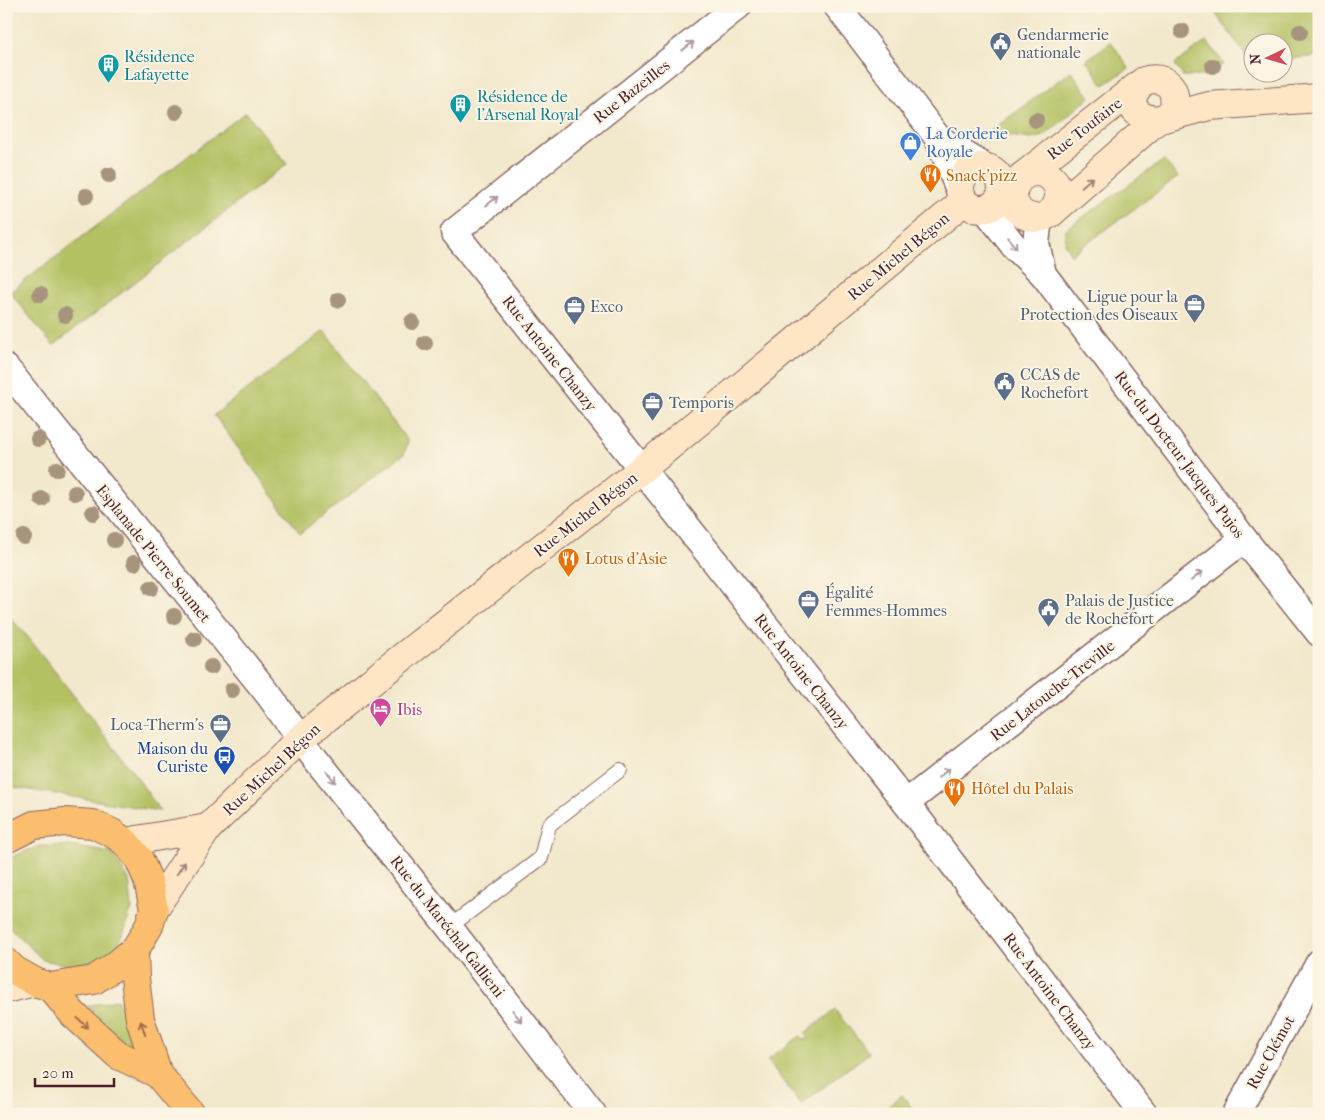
<svg xmlns="http://www.w3.org/2000/svg" width="1325" height="1120" viewBox="0 0 1325 1120" font-family="'IM FELL French Canon',serif">
	<style>
		.green { fill: #b3c163; stroke: #7e7047 }
		.lines { fill: none; stroke-linecap: round; stroke-linejoin: round }
		.lane-casing { stroke: #856563; stroke-width: 16 }
		.street-casing { stroke: #856563; stroke-width: 29 }
		.secondary-casing { stroke: #856563; stroke-width: 30 }
		.primary-casing { stroke: #856563; stroke-width: 30 }
		.lane { stroke: #fff; stroke-width: 14 }
		.street { stroke: #fff; stroke-width: 26 }
		.secondary { stroke: #fde5c5; stroke-width: 28 }
		.primary { stroke: #fbbe6e; stroke-width: 28 }
		.tree { fill: #a7947d }
		.oneway { stroke: #ae9aa0 }
		.oneway2 { stroke: #a48278 }
		.oneway3 { stroke: #a26e4c }
		.labels { text-anchor: middle; stroke-width: 4; stroke-linejoin: round; paint-order: stroke }
		.service-label { font-size: 16px; fill: #4e5e75; stroke: #fcf5e5; text-anchor: start }
		.culture-label { font-size: 16px; fill: #0d838f; stroke: #fcf5e5; text-anchor: start }
		.street-label { font-size: 16px; fill: #4a1f2b; stroke: #fcf5e5 }
		.shop-label { font-size: 16px; fill: #366cbe; stroke: #fcf5e5; text-anchor: start }
		.food-label { font-size: 16px; fill: #c56008; stroke: #fcf5e5; text-anchor: start }
		.hotel-label { font-size: 16px; fill: #b23c85; stroke: #fcf5e5; text-anchor: start }
		.transit-label { font-size: 16px; fill: #164399; stroke: #fcf5e5; text-anchor: end }
	</style>
	<rect width="100%" height="100%" fill="#fcf5e5"/>
	<filter id="ink" filterUnits="userSpaceOnUse"><feTurbulence type="fractalNoise" baseFrequency=".02" numOctaves="2"/><feDisplacementMap in="SourceGraphic" scale="10" xChannelSelector="R" yChannelSelector="G"/><feConvolveMatrix kernelMatrix="1 2 1 2 8 2 1 2 1" color-interpolation-filters="sRGB"/></filter>
	<filter id="wash" filterUnits="userSpaceOnUse"><feTurbulence type="fractalNoise" baseFrequency=".0096" numOctaves="4" result="noise"/><feDisplacementMap in="SourceGraphic" scale="20" xChannelSelector="R" yChannelSelector="G"/><feGaussianBlur stdDeviation="1.12" result="paint"/><feColorMatrix in="noise" values="0 0 0 0 0 0 0 0 0 0 0 0 0 0 0 0 0 1.4 0 .05"/><feComposite in="paint" operator="in"/></filter>
	<g filter="url(#wash)">
		<rect width="100%" height="100%" fill="#f2e8cc"/>
		<!-- green -->
		<g class="green">
			<polygon points="1210,6 1319,6 1319,56 1283,59 1282,42 1252,42 1252,62 1251,62"/>
			<polygon points="1207,41 1224,64 1208,76 1183,76 1175,64"/>
			<polygon points="1111,42 1129,68 1104,85 1086,60"/>
			<polygon points="1071,71 1090,97 1044,136 1031,139 988,133"/>
			<polygon points="246,112 287,164 53,346 10,292"/>
			<polygon points="1164,160 1178,177 1071,255 1065,244 1066,229"/>
			<polygon points="324,331 408,441 404,454 300,533 214,415"/>
			<polygon points="6,613 28,637 136,776 160,811 6,786"/>
			<polygon points="39,846 71,846 112,853 129,880 132,908 123,935 113,954 74,966 43,960 6,924 6,861 7,859"/>
			<polygon points="117,1000 143,1048 137,1054 87,1006"/>
			<polygon points="835,1010 869,1053 801,1104 767,1060 800,1036 804,1040 808,1038 805,1033"/>
			<polygon points="902,1095 917,1114 878,1114"/>
		</g>
	</g>
	<g filter="url(#ink)">
		<g class="lines">
			<defs>
				<polyline id="lane" points="449,927 541,858 549,825 620,770"/>
				<g id="street">
					<polyline points="738,6 454,232 906,803 1144,1114"/>
					<polyline points="837,6 938,138 960,192"/>
					<polyline points="938,138 985,167"/>
					<polyline points="985,209 1014,246 1043,274 1244,539 1319,633"/>
					<polyline points="1039,218 1036,243 1043,274"/>
					<polyline points="6,368 269,695 300,739 449,927 593,1114"/>
					<polyline points="906,803 1244,539"/>
					<polyline points="1236,1114 1319,963"/>
				</g>
				<g id="secondary">
					<polyline points="1164,118 1209,106 1319,98"/>
					<circle cx="981" cy="188" r="21"/>
					<circle cx="1036" cy="195" r="23"/>
					<path d="M 1023,176 L 1144,81 C 1157,77 1171,80 1174,95 C 1181,139 1104,117 1144,81"/>
					<polyline points="1051,213 1157,120"/>
					<polyline points="125,842 208,828"/>
					<polyline points="154,909 208,828 300,739 400,659 642,469 964,201"/>
					<polyline points="6,989 35,982"/>
				</g>
				<g id="primary">
					<polyline points="6,839 34,825 65,822 93,824 112,833 125,842 139,859 148,880 154,909 149,926 139,943 134,950 115,966 94,980 50,987 35,982 14,970 6,962"/>
					<polyline points="134,950 135,978 140,1019 158,1074 191,1114"/>
					<polyline points="50,987 74,1015 118,1055 158,1074"/>
				</g>
			</defs>
			<!-- lane casing -->
			<use href="#lane" class="lane-casing"/>
			<!-- street casing -->
			<use href="#street" class="street-casing"/>
			<!-- secondary casing -->
			<use href="#secondary" class="secondary-casing"/>
			<!-- primary casing -->
			<use href="#primary" class="primary-casing"/>
			<!-- lane -->
			<use href="#lane" class="lane"/>
			<!-- street -->
			<use href="#street" class="street"/>
			<!-- secondary -->
			<use href="#secondary" class="secondary"/>
			<!-- primary -->
			<use href="#primary" class="primary"/>
		</g>
		<!-- trees -->
		<g class="tree">
			<circle cx="1182" cy="31" r="8"/>
			<circle cx="1300" cy="32" r="8"/>
			<circle cx="1213" cy="66" r="8"/>
			<circle cx="176" cy="112" r="8"/>
			<circle cx="1036" cy="120" r="8"/>
			<circle cx="109" cy="175" r="8"/>
			<circle cx="86" cy="196" r="8"/>
			<circle cx="40" cy="294" r="8"/>
			<circle cx="338" cy="300" r="8"/>
			<circle cx="65" cy="315" r="8"/>
			<circle cx="412" cy="322" r="8"/>
			<circle cx="425" cy="343" r="8"/>
			<circle cx="38" cy="439" r="8"/>
			<circle cx="57" cy="469" r="8"/>
			<circle cx="75" cy="493" r="8"/>
			<circle cx="42" cy="499" r="8"/>
			<circle cx="93" cy="513" r="8"/>
			<circle cx="24" cy="537" r="8"/>
			<circle cx="114" cy="540" r="8"/>
			<circle cx="134" cy="563" r="8"/>
			<circle cx="151" cy="588" r="8"/>
			<circle cx="174" cy="616" r="8"/>
			<circle cx="194" cy="639" r="8"/>
			<circle cx="211" cy="667" r="8"/>
			<circle cx="232" cy="690" r="8"/>
		</g>
		<!-- one-way arrows -->
		<defs><path id="oneway-shaft" d="M-6 0H5M1.5-3L5.5 0L1.5 3" fill="none" stroke-width="1.6" stroke-linecap="round" stroke-linejoin="round" transform="scale(1.25)"/></defs>
		<g class="oneway">
			<use href="#oneway-shaft" transform="translate(688 46) rotate(-38)"/>
			<use href="#oneway-shaft" transform="translate(492 201) rotate(-38)"/>
			<use href="#oneway-shaft" transform="translate(1012 243) rotate(50)"/>
			<use href="#oneway-shaft" transform="translate(1197 576) rotate(-38)"/>
			<use href="#oneway-shaft" transform="translate(944 773) rotate(-38)"/>
			<use href="#oneway-shaft" transform="translate(331 777) rotate(52)"/>
			<use href="#oneway-shaft" transform="translate(517 1016) rotate(52)"/>
		</g>
		<g class="oneway2">
			<use href="#oneway-shaft" transform="translate(1087 182) rotate(-41)"/>
			<use href="#oneway-shaft" transform="translate(181 868) rotate(-56)"/>
		</g>
		<g class="oneway3">
			<use href="#oneway-shaft" transform="translate(83 1023) rotate(42)"/>
			<use href="#oneway-shaft" transform="translate(143 1028) rotate(-108)"/>
		</g>
	</g>
	<!-- icons -->
	<defs>
		<symbol id="civic-pin" viewBox="-11 -11 22 30"><path d="M0 17L-7.5 6A9.5 9.5 0 1 1 7.5 6Z" fill="#5c6f8a" stroke="#fcf5e5"/><path d="M-.6-6.5H3V-4.5H.6V-3L4-1V1h2V6H-6V1h2V-1L-.6-3ZM-1.2 2.5V6h2.4V2.5Z" fill="#fff"/></symbol>
		<symbol id="building-pin" viewBox="-11 -11 22 30"><path d="M0 17L-7.5 6A9.5 9.5 0 1 1 7.5 6Z" fill="#0f9aa8" stroke="#fcf5e5"/><path d="M-4-6H4V6H1V3H-1V6H-4ZM-2.5-4.3h1.7v1.8h-1.7ZM.8-4.3h1.7v1.8H.8ZM-2.5-1h1.7V.8h-1.7ZM.8-1h1.7V.8H.8Z" fill="#fff"/></symbol>
		<symbol id="shop-pin" viewBox="-11 -11 22 30"><path d="M0 17L-7.5 6A9.5 9.5 0 1 1 7.5 6Z" fill="#3f7fe0" stroke="#fcf5e5"/><path d="M-5-2.5h2.3a2.7 3.5 0 0 1 5.4 0H5L5.5 6h-11ZM-1.5-2.5h3a1.5 2.3 0 0 0-3 0Z" fill="#fff"/></symbol>
		<symbol id="restaurant-pin" viewBox="-11 -11 22 30"><path d="M0 17L-7.5 6A9.5 9.5 0 1 1 7.5 6Z" fill="#e8710a" stroke="#fcf5e5"/><path d="M-5-6h1v4h1v-4h1v4h1v-4h1v5L-1.5 .5V6h-2V.5L-5-1ZM5-6V6H3V1.5H1.5Q1.5-4 5-6Z" fill="#fff"/></symbol>
		<symbol id="office-pin" viewBox="-11 -11 22 30"><path d="M0 17L-7.5 6A9.5 9.5 0 1 1 7.5 6Z" fill="#5c6f8a" stroke="#fcf5e5"/><path d="M-6-3h4V-5.5h4V-3h4V5H-6ZM-1-4.5V-3h2v-1.5ZM-6 0V1H6V0Z" fill="#fff"/></symbol>
		<symbol id="hotel-pin" viewBox="-11 -11 22 30"><path d="M0 17L-7.5 6A9.5 9.5 0 1 1 7.5 6Z" fill="#d1479c" stroke="#fcf5e5"/><path d="M-6-4.5h1.5V1H6V5H4.5V3h-9V5H-6ZM-4 0a1.8 1.8 0 1 1 3.6 0ZM.5 0V-2.5h3Q6-2.5 6 0Z" fill="#fff"/></symbol>
		<symbol id="bus-pin" viewBox="-11 -11 22 30"><path d="M0 17L-7.5 6A9.5 9.5 0 1 1 7.5 6Z" fill="#1a4fb4" stroke="#fcf5e5"/><path d="M-5-6H5V4H4V6H2V4H-2V6H-4V4H-5ZM-3.5-4V0h7V-4ZM-3.5 1.2v1.5H-2V1.2ZM2 1.2v1.5H3.5V1.2Z" fill="#fff"/></symbol>
	</defs>
	<g fill-rule="evenodd">
		<use href="#civic-pin" x="988" y="30" width="25" height="34"/>
		<use href="#building-pin" x="96" y="52" width="25" height="34"/>
		<use href="#building-pin" x="448" y="92" width="25" height="34"/>
		<use href="#shop-pin" x="898" y="130" width="25" height="34"/>
		<use href="#restaurant-pin" x="918" y="162" width="25" height="34"/>
		<use href="#office-pin" x="1182" y="292" width="25" height="34"/>
		<use href="#office-pin" x="562" y="294" width="25" height="34"/>
		<use href="#civic-pin" x="992" y="370" width="25" height="34"/>
		<use href="#office-pin" x="640" y="390" width="25" height="34"/>
		<use href="#restaurant-pin" x="556" y="546" width="25" height="34"/>
		<use href="#office-pin" x="796" y="588" width="25" height="34"/>
		<use href="#civic-pin" x="1036" y="596" width="25" height="34"/>
		<use href="#hotel-pin" x="368" y="696" width="25" height="34"/>
		<use href="#office-pin" x="208" y="712" width="25" height="34"/>
		<use href="#bus-pin" x="212" y="744" width="25" height="34"/>
		<use href="#restaurant-pin" x="942" y="776" width="25" height="34"/>
	</g>
	<g class="labels">
		<!-- service labels -->
		<g class="service-label">
			<text x="1017" y="40">Gendarmerie<tspan x="1017" dy="18">nationale</tspan></text>
			<text x="1178" y="302" text-anchor="end">Ligue pour la<tspan x="1178" dy="18">Protection des Oiseaux</tspan></text>
			<text x="590" y="312">Exco</text>
			<text x="1020" y="380">CCAS de<tspan x="1020" dy="18">Rochefort</tspan></text>
			<text x="669" y="408">Temporis</text>
			<text x="825" y="598">Égalité<tspan x="825" dy="18">Femmes-Hommes</tspan></text>
			<text x="1065" y="606">Palais de Justice<tspan x="1065" dy="18">de Rochefort</tspan></text>
			<text x="204" y="730" text-anchor="end">Loca-Therm's</text>
		</g>
		<!-- culture labels -->
		<g class="culture-label">
			<text x="124" y="62">Résidence<tspan x="124" dy="18">Lafayette</tspan></text>
			<text x="477" y="102">Résidence de<tspan x="477" dy="18">l'Arsenal Royal</tspan></text>
		</g>
		<!-- street labels -->
		<g class="street-label">
			<text transform="translate(631 91) rotate(-38)" y="6">Rue Bazeilles</text>
			<text transform="translate(1084 128) rotate(-38)" y="6">Rue Toufaire</text>
			<text transform="translate(898 256) rotate(-40)" y="6">Rue Michel Bégon</text>
			<text transform="translate(550 353) rotate(52)" y="6">Rue Antoine Chanzy</text>
			<text transform="translate(1180 454) rotate(53)" y="6">Rue du Docteur Jacques Pujos</text>
			<text transform="translate(585 514) rotate(-38)" y="6">Rue Michel Bégon</text>
			<text transform="translate(154 553) rotate(51)" y="6">Esplanade Pierre Soumet</text>
			<text transform="translate(802 671) rotate(52)" y="6">Rue Antoine Chanzy</text>
			<text transform="translate(1052 690) rotate(-38)" y="6">Rue Latouche-Treville</text>
			<text transform="translate(271 769) rotate(-43)" y="6">Rue Michel Bégon</text>
			<text transform="translate(448 926) rotate(52)" y="6">Rue du Maréchal Gallieni</text>
			<text transform="translate(1050 991) rotate(53)" y="6">Rue Antoine Chanzy</text>
			<text transform="translate(1270 1052) rotate(-61)" y="6">Rue Clémot</text>
		</g>
		<!-- shop labels -->
		<g class="shop-label">
			<text x="926" y="139">La Corderie<tspan x="926" dy="18">Royale</tspan></text>
		</g>
		<!-- food labels -->
		<g class="food-label">
			<text x="946" y="181">Snack'pizz</text>
			<text x="585" y="564">Lotus d'Asie</text>
			<text x="971" y="794">Hôtel du Palais</text>
		</g>
		<!-- hotel labels -->
		<g class="hotel-label">
			<text x="397" y="715">Ibis</text>
		</g>
		<!-- transit labels -->
		<g class="transit-label">
			<text x="208" y="754">Maison du<tspan x="208" dy="18">Curiste</tspan></text>
		</g>
	</g>
	<!-- margin -->
	<rect width="1325" height="1120" fill="none" stroke="#fcf5e5" stroke-width="25"/>
	<!-- north arrow -->
	<g transform="translate(1268 58) rotate(265)"><circle r="24" fill="#fcf5e5" stroke="#b59f9b"/>
	<path d="M0-4L9 19L0 12L-9 19Z" fill="#d1495b"/>
	<text y="-8" font-size="14" font-weight="bold" text-anchor="middle" fill="#4a1f2b">N</text>
	</g>
	<!-- scale -->
	<path d="M35 1078v8h79v-8" fill="none" stroke="#4a1f2b" stroke-width="2.5"/>
	<text x="42" y="1078" font-size="15" fill="#4a1f2b" stroke="#fcf5e5" stroke-width="4" paint-order="stroke">20 m</text>
</svg>
